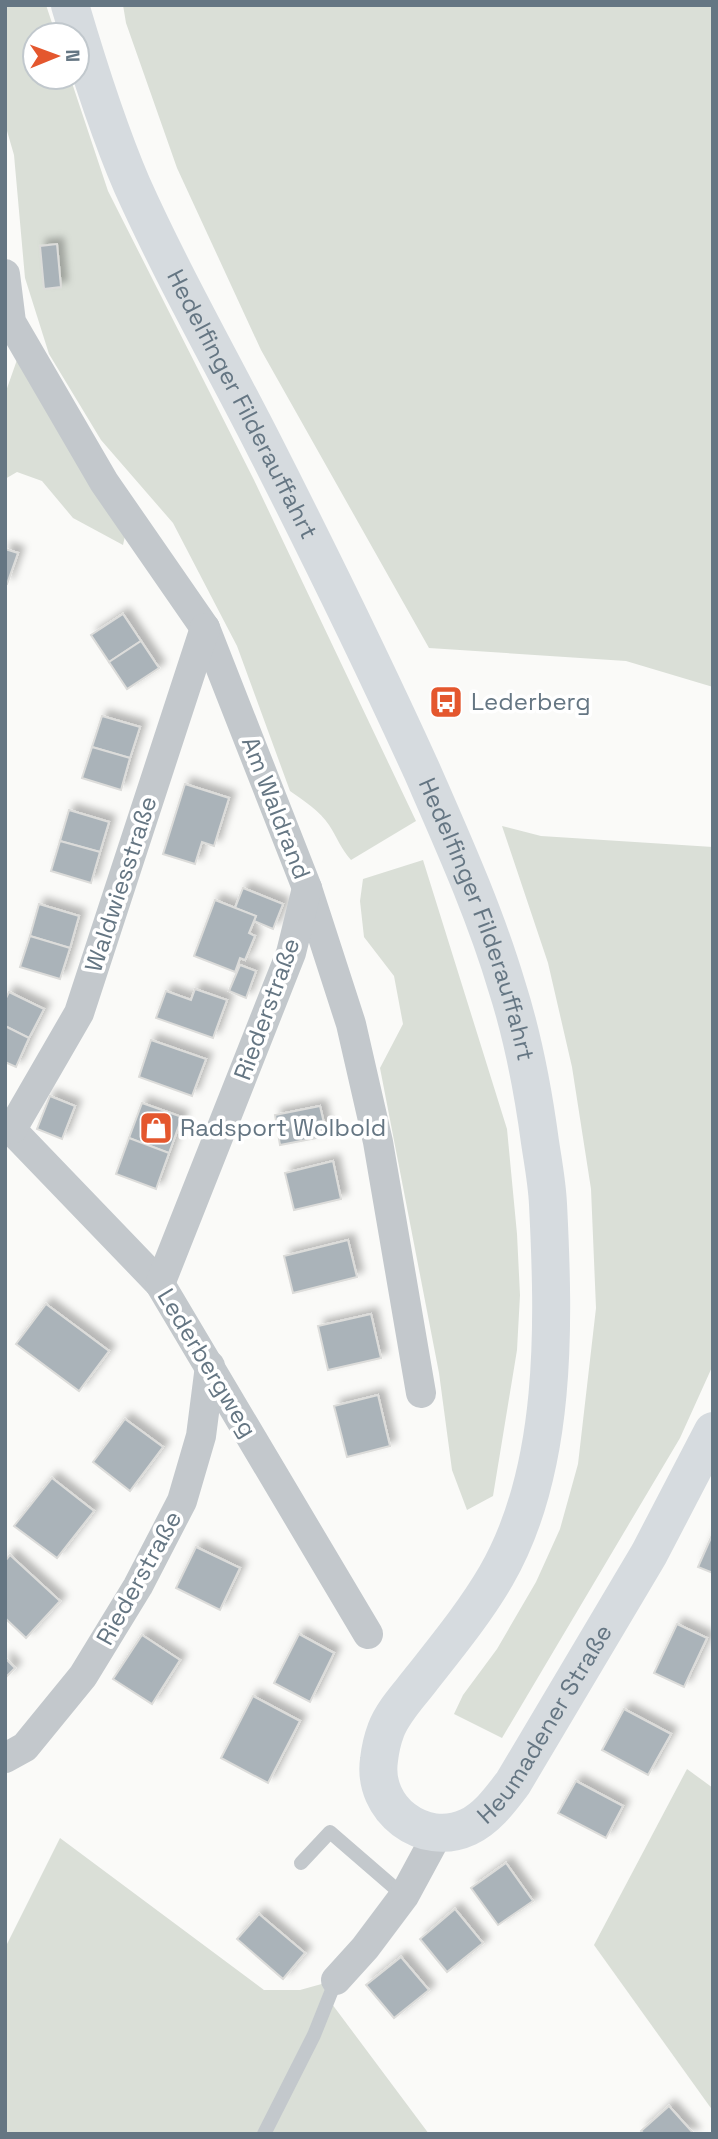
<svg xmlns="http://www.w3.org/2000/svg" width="718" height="2139" viewBox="0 0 718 2139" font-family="'Space Grotesk',sans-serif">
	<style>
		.green { fill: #dadfd7 }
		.building { fill: #aab3b9; stroke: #dcdcda; stroke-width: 2; filter: url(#shadow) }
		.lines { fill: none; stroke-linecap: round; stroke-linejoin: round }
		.service { stroke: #c3c8cc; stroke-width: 14 }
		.minor { stroke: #c3c8cc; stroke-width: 30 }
		.secondary { stroke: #d6dbdf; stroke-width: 38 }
		.labels { text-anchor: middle; stroke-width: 7; stroke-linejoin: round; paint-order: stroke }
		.street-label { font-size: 24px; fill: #657683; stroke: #fff }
		.poi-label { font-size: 24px; fill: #657683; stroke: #fff; text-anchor: start }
	</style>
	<defs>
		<filter id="shadow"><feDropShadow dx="6" dy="-6" stdDeviation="3.5" flood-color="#0004"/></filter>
	</defs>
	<rect width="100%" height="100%" fill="#fafaf8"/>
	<!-- green -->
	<g class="green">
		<path d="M 5,5 L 46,5 L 56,35 L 35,35 L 35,77 L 70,77 L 108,191 L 254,480 L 416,821 L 351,860 C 341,849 337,837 329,825 C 320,811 304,801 290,791 L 237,646 L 173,523 L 101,440 L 49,354 L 25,278 L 14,155 L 5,124 Z"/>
		<polygon points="123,5 713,5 713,687 626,661 429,648 261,350 177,168 126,23"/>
		<polygon points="18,357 125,536 123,545 73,518 42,481 17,472 5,479 5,394"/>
		<polygon points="502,826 541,836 713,847 713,1365 680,1438 502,1738 454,1714 463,1695 497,1649 536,1582 560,1529 578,1464 596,1308 591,1189 572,1067 548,963"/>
		<polygon points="423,860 507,1129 517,1234 520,1295 517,1350 493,1496 467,1510 452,1470 439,1373 380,1068 403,1024 394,976 364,937 360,901 363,879"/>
		<polygon points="687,1769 713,1788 713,2111 594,1945"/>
		<polygon points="60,1838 264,1990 300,1990 336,1980 329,2000 429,2134 5,2134 5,1948"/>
	</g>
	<!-- building -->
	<g class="building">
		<polygon points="57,244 61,287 44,289 40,246"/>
		<polygon points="5,549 18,553 7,584 5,584"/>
		<polygon points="123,614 141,641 109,662 91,635"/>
		<polygon points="141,641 159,668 127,689 109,662"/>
		<polygon points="102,716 140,727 130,758 92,747"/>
		<polygon points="92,747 130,758 121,790 82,778"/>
		<polygon points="185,784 229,798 214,846 202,842 195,864 163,854"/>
		<polygon points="69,810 109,822 100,852 60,841"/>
		<polygon points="60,841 100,852 91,883 51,871"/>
		<polygon points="243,888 283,904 273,929 254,921 256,916 235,908"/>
		<polygon points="215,900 256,916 249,933 255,936 245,960 240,958 235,972 194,956"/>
		<polygon points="39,904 79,916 70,948 30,936"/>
		<polygon points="30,936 70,948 60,979 20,967"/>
		<polygon points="240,965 256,971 246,998 229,991"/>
		<polygon points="195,989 227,1000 213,1038 156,1018 166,991 191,1000"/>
		<polygon points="9,992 44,1009 29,1038 5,1026 5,1000"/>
		<polygon points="5,1026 29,1038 16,1067 5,1062"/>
		<polygon points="151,1040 206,1059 192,1096 139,1077"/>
		<polygon points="50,1096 75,1106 62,1139 37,1129"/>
		<polygon points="142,1103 182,1117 169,1153 129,1138"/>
		<polygon points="320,1106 327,1136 280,1145 275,1115"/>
		<polygon points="129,1138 169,1153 156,1189 116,1174"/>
		<polygon points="333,1161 341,1199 294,1210 285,1173"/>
		<polygon points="348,1240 357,1277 293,1293 284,1256"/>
		<polygon points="46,1304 109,1351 79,1391 16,1344"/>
		<polygon points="371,1314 381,1358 328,1370 318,1326"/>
		<polygon points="378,1395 390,1446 347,1457 334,1406"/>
		<polygon points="125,1419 163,1447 130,1491 93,1462"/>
		<polygon points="52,1478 94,1511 57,1558 14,1526"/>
		<polygon points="713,1533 713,1573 698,1567"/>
		<polygon points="196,1547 240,1568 220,1610 176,1588"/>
		<polygon points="10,1555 60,1601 26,1638 5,1618 5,1561"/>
		<polygon points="677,1624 707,1638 684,1687 654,1673"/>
		<polygon points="299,1634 334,1653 310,1702 274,1683"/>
		<polygon points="142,1635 180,1660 152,1704 113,1679"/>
		<polygon points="5,1658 15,1668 5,1678"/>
		<polygon points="253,1696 300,1721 268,1783 221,1758"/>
		<polygon points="624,1709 671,1734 648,1775 602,1750"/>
		<polygon points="576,1781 623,1806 606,1838 558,1813"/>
		<polygon points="506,1863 533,1901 498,1925 471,1888"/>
		<polygon points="455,1909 483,1943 447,1972 420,1939"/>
		<polygon points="259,1914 305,1953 283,1979 237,1939"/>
		<polygon points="401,1957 429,1990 394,2018 366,1985"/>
		<polygon points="669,2106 694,2134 644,2134 641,2131"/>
	</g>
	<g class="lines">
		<!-- service -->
		<g class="service">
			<polyline points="301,1863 330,1832 404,1896"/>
			<polyline points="264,2134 314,2035 336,1980"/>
		</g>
		<!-- minor -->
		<g class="minor">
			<polyline points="5,274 11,322 104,482 205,628 307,888 351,1024 378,1142 421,1393"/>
			<polyline points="5,1123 160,1284 368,1634"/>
			<polyline points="12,1129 79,1013 205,628"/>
			<polyline points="160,1284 291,953 307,888"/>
			<polyline points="5,1758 25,1747 83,1676 138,1586 182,1501 201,1436 210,1366"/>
			<polyline points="336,1980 365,1948 404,1896 437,1835"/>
		</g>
		<!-- secondary -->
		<path class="secondary" id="s1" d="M 70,5 C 88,66 107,127 132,185 C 170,270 218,355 261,439 C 317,549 371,659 422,771 C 453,842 485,913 507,987 C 523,1037 533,1090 540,1142 C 543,1162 547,1183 548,1204 C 554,1323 558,1469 496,1576 C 475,1612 448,1645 422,1678 C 410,1694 393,1711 386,1730 C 383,1738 380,1751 379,1760 C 372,1809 423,1848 468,1827 C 487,1818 500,1800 513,1783 L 649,1554 L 713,1431"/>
	</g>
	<!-- icons -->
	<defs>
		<symbol id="bus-square" viewBox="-11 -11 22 22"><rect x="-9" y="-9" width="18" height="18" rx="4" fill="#e4572e" stroke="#fff"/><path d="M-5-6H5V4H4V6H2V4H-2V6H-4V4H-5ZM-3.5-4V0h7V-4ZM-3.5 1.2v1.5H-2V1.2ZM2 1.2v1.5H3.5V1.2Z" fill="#fff"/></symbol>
		<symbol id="shop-square" viewBox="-11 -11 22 22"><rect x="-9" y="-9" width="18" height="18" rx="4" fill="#e4572e" stroke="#fff"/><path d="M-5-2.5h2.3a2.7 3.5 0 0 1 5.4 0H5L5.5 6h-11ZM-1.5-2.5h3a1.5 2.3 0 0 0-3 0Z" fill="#fff"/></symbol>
	</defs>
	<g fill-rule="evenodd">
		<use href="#bus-square" x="427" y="683" width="38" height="38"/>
		<use href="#shop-square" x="137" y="1109" width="38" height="38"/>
	</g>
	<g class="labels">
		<!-- street labels -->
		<g class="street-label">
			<text dy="8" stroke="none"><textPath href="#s1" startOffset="436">Hedelfinger Filderauffahrt</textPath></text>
			<text transform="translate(276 808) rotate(69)" y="8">Am Waldrand</text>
			<text transform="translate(121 884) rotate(-72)" y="8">Waldwiesstraße</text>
			<text dy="8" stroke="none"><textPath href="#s1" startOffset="1003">Hedelfinger Filderauffahrt</textPath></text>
			<text transform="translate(267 1009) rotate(-70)" y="8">Riederstraße</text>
			<text transform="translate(207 1363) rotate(59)" y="8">Lederbergweg</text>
			<text transform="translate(139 1578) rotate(-61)" y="8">Riederstraße</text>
			<text dy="8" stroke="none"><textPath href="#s1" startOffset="2165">Heumadener Straße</textPath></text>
		</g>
		<!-- poi labels -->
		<g class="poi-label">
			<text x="471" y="710">Lederberg</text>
			<text x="180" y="1136">Radsport Wolbold</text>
		</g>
	</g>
	<!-- border -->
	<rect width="718" height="2139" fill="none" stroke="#657683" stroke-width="14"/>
	<!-- north arrow -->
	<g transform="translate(56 56) rotate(89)"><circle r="33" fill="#ffffff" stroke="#c1c8cd" stroke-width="2"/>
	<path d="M0-5L12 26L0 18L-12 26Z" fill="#e4572e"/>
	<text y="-10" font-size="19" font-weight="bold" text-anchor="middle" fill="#657683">N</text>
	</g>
</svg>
